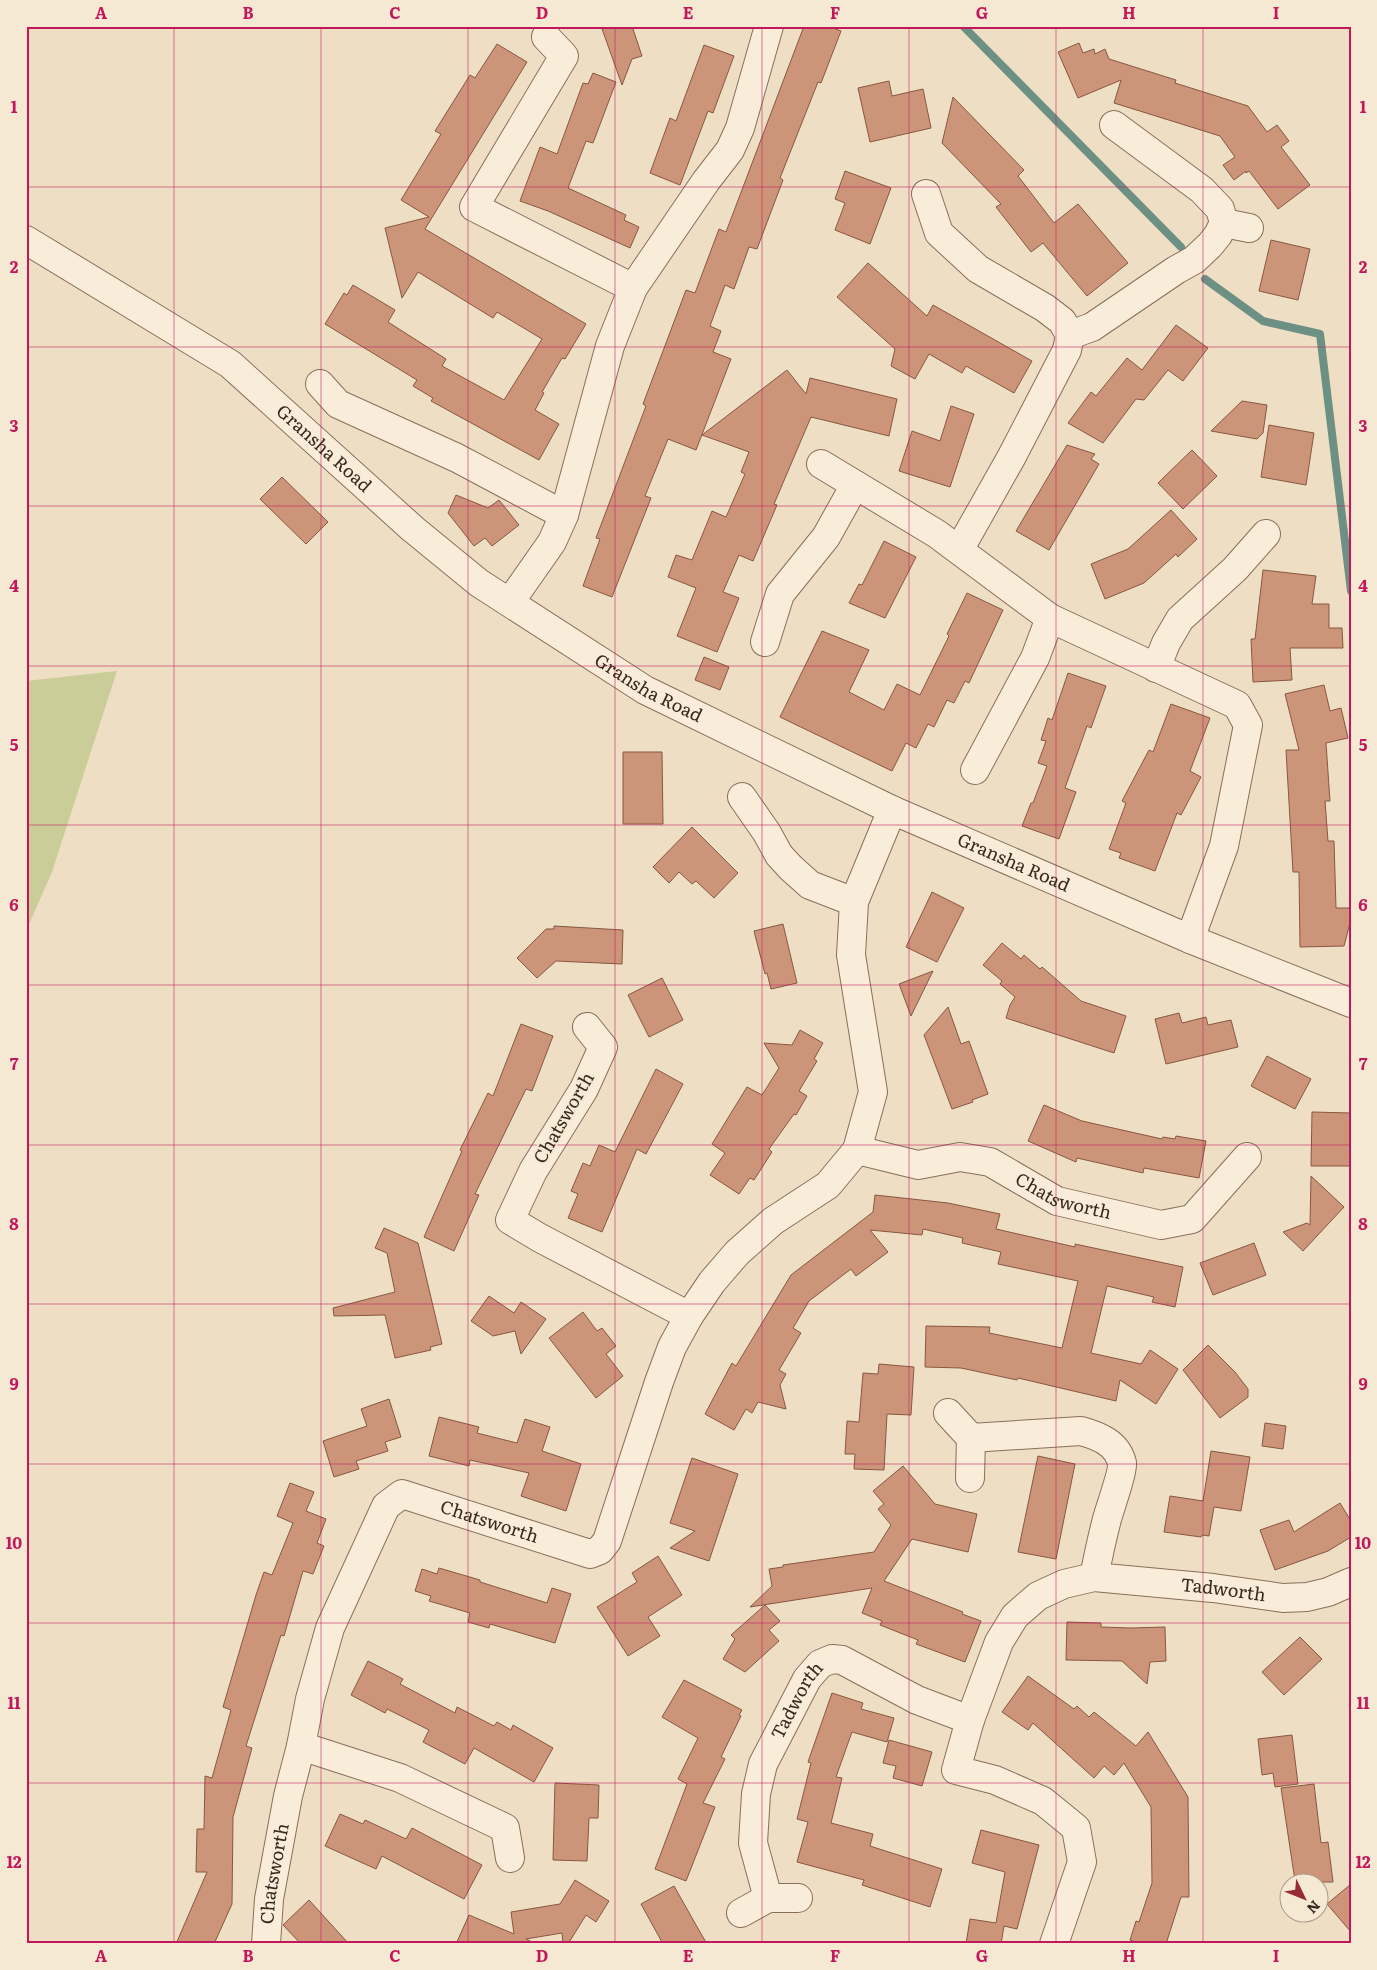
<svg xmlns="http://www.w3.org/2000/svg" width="1377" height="1970" viewBox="0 0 1377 1970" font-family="Literata,serif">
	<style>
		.green { fill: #cbcd98 }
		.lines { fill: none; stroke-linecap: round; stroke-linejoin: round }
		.stream { stroke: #6d9084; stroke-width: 8 }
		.building { fill: #cc957a; stroke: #885740 }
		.minor-casing { stroke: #896f5b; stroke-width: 30 }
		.tertiary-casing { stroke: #896f5b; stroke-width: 30 }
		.minor { stroke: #f9ecd8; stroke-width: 28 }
		.tertiary { stroke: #f9ecd8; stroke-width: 28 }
		.grid { fill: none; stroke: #c2185b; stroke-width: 1; stroke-opacity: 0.55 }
		.labels { text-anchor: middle; stroke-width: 4; stroke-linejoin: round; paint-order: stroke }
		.street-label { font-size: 18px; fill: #39291f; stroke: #f6e9d4 }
		.neatline { fill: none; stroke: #c2185b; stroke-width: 2 }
		.grid-label { font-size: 16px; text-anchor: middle; font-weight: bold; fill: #c2185b }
	</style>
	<rect width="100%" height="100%" fill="#eedec4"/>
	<!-- green -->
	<polygon class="green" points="117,671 52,872 26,931 26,681"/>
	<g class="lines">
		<!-- stream -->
		<g class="stream">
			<polyline points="963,26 1181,247"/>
			<polyline points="1205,279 1263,321 1320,334 1351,591"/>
		</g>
	</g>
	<!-- building -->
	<g class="building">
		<polygon points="601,26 632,26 642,56 632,59 622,85"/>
		<polygon points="804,26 828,26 841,31 821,83 818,82 780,178 783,180 757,249 749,247 734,289 725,285 710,326 721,331 713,352 731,359 696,450 668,439 645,496 651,498 612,597 583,586 600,539 596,538 646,406 643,404 686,290 695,293 719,229 726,232"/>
		<polygon points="1079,43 1083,53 1094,49 1095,54 1105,49 1109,59 1176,80 1175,83 1248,106 1267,132 1277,125 1289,141 1281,147 1310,185 1278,209 1249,171 1246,173 1246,171 1234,180 1223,165 1235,157 1220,136 1114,103 1121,80 1078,98 1058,52"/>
		<polygon points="497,44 527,62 425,229 586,324 565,359 562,358 542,392 544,393 535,410 559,424 539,460 431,401 433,398 413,386 417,380 325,324 344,293 347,295 353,285 395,310 388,322 446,359 442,366 504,400 542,339 497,312 493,318 418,272 402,298 385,228 429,217 401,200 441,134 435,131 470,75 475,78"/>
		<polygon points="704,45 734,56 713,113 708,111 680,185 650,173 670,118 676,121"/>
		<polygon points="593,73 616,82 593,143 586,141 568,188 626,215 624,220 639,227 630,248 548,211 520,201 540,147 557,154 583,83 588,84"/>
		<polygon points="889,81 892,96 923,89 931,128 870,142 858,88"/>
		<polygon points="953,97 1024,170 1018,176 1054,223 1078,204 1128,263 1087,296 1043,243 1031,252 996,207 1001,204 942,143"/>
		<polygon points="845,171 891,188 870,244 835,230 845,203 835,199"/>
		<polygon points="1271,240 1310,249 1298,300 1259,291"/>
		<polygon points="868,263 927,316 933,305 1032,361 1014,393 966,366 962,373 929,354 915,379 891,366 895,349 837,297"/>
		<polygon points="1176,325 1208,348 1183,381 1168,370 1144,400 1136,399 1103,443 1068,423 1091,392 1096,396 1127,358 1142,370"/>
		<polygon points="787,370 806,394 810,378 897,399 889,436 811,417 774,504 777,505 753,561 739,555 723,592 739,598 717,652 677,636 696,588 668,577 676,555 692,560 712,511 726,517 745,474 741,472 749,452 702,435"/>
		<polygon points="1242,401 1267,405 1263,433 1257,439 1211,431"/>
		<polygon points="951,406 974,414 950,487 899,471 912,431 940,441"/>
		<polygon points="1269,425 1314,433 1306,485 1261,477"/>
		<polygon points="1067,445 1095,454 1091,459 1099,464 1049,550 1016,531"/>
		<polygon points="1192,450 1217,476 1183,509 1158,483"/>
		<polygon points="282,477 328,522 306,544 260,499"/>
		<polygon points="456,495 488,508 499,500 519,525 492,546 485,538 474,546 448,513"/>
		<polygon points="1171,510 1197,539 1178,557 1176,554 1144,583 1105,599 1091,564 1128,549"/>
		<polygon points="884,541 916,557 885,618 849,603 859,584 862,585"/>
		<polygon points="1263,570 1316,576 1312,604 1329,604 1329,628 1342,628 1343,648 1290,648 1292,680 1253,682 1251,639 1255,639"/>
		<polygon points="967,593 1003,610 969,683 965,681 954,703 947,700 934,727 928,724 916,748 906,743 892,771 780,717 822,631 869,650 849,692 884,710 897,684 920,695 949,636 947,634"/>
		<polygon points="704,657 729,667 720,690 695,680"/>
		<polygon points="1068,673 1106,686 1091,728 1087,726 1065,788 1076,792 1059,839 1022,826 1031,803 1033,803 1047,766 1038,763 1046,741 1041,740 1048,718 1052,720"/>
		<polygon points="1324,685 1330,711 1341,708 1348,738 1326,743 1330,801 1325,801 1328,841 1334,841 1336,908 1350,908 1351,919 1344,946 1300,947 1299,872 1293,872 1286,750 1299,750 1285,694"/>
		<polygon points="1171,704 1210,718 1190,771 1201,777 1181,815 1177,813 1155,871 1119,858 1121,853 1109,849 1126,803 1122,801 1149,750 1153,752"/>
		<polygon points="623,752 662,752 663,824 623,824"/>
		<polygon points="692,827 738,873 714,898 696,881 692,884 679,872 669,883 653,867"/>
		<polygon points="932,892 964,908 937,962 906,947"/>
		<polygon points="783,924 797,983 771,989 767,973 765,974 754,931"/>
		<polygon points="554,926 623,930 622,964 556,961 537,978 517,958 546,929 554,929"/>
		<polygon points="1002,943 1021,959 1024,955 1040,969 1042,967 1081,1001 1126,1016 1114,1053 1006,1018 1010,1005 1015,997 1000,984 1002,981 983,965"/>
		<polygon points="933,971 911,1016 899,984"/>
		<polygon points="662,978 683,1020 649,1037 628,995"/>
		<polygon points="948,1007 961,1044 969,1041 988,1094 972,1100 973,1102 952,1109 924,1035"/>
		<polygon points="1179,1013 1182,1023 1206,1017 1208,1025 1231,1020 1238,1047 1166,1064 1155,1019"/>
		<polygon points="521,1024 553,1036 532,1091 526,1089 475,1194 479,1195 454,1251 424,1237 462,1151 460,1150 488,1093 493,1096"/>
		<polygon points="800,1030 823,1043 814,1059 817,1061 799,1091 807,1096 796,1115 794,1114 769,1149 772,1152 754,1180 750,1178 739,1194 710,1175 725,1153 712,1144 747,1087 762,1095 779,1068 764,1043 792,1045"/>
		<polygon points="1267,1056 1311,1079 1295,1109 1251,1086"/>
		<polygon points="656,1069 683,1084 646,1154 637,1149 602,1232 568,1218 578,1194 571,1191 583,1163 590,1166 599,1145 615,1152"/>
		<polygon points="1044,1105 1082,1121 1162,1139 1163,1137 1175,1139 1176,1136 1206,1141 1199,1178 1144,1168 1143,1173 1077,1158 1076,1162 1028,1141"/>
		<polygon points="1312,1112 1351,1113 1351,1166 1311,1166"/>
		<polygon points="1311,1176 1344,1207 1303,1251 1283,1232 1307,1223 1310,1225"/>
		<polygon points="875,1195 948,1203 1000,1214 996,1229 1075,1247 1075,1244 1183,1267 1175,1307 1152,1302 1154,1297 1107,1286 1091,1353 1141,1364 1150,1350 1178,1369 1156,1404 1120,1380 1116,1401 1018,1378 1017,1380 961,1368 925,1367 926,1326 990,1327 989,1333 1062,1348 1078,1281 998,1264 1001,1252 962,1243 963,1238 923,1229 922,1235 870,1230 888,1252 856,1276 851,1269 809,1301 793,1328 801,1333 779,1370 786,1374 780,1385 786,1409 758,1402 752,1413 746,1409 734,1430 705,1414 732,1363 736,1366 791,1275 873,1212"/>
		<polygon points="384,1228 418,1243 442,1344 430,1347 431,1350 395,1358 385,1315 334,1316 333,1308 395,1292 387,1253 375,1248"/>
		<polygon points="1254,1243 1266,1275 1213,1295 1200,1263"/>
		<polygon points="489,1296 514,1313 521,1302 546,1319 521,1354 515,1331 493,1336 471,1321"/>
		<polygon points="583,1312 597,1331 602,1328 616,1346 606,1354 623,1376 596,1398 549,1338"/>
		<polygon points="1208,1345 1235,1372 1248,1389 1248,1397 1220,1418 1183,1370"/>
		<polygon points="879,1364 914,1367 911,1415 887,1414 884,1470 854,1469 855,1454 845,1454 847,1421 859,1422 863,1373 878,1374"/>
		<polygon points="389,1399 401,1437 385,1442 388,1451 356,1461 359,1469 334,1477 323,1441 367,1426 361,1409"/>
		<polygon points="439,1417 479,1427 477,1433 517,1443 525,1419 550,1427 542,1451 581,1464 566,1511 521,1496 529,1473 470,1460 469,1466 429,1456"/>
		<polygon points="1265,1423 1286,1426 1283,1449 1262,1446"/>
		<polygon points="1211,1451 1250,1457 1241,1511 1214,1507 1209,1536 1202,1535 1201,1537 1164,1532 1170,1496 1203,1501"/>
		<polygon points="1038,1456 1075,1464 1056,1559 1018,1552"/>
		<polygon points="692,1458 738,1474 709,1561 670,1548 695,1531 670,1523"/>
		<polygon points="903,1466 935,1504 977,1514 968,1552 912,1539 884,1581 963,1612 962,1614 981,1621 965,1662 916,1644 918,1640 880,1625 882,1621 862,1613 872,1588 750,1607 772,1586 769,1569 783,1567 783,1565 874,1552 891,1525 878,1509 884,1504 873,1491"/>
		<polygon points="290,1483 314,1492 306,1511 326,1519 317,1543 324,1546 313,1574 303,1571 284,1636 281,1635 246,1746 252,1748 233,1817 232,1904 214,1944 176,1944 207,1872 196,1872 197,1829 204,1829 205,1776 212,1778 231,1710 223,1707 256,1595 264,1572 272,1575 293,1523 277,1516"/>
		<polygon points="1340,1503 1351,1521 1351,1537 1328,1551 1275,1570 1260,1530 1289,1520 1294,1532"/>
		<polygon points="658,1556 682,1595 648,1617 660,1636 628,1656 597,1607 637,1582 632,1573"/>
		<polygon points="439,1568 480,1580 480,1582 547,1603 552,1588 571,1594 555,1643 490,1624 489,1628 468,1622 470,1613 429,1601 431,1596 415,1591 422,1569 437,1574"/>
		<polygon points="765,1605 780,1621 769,1630 779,1641 745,1672 723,1659 735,1639 731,1635"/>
		<polygon points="1067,1622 1101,1623 1101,1627 1131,1628 1165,1627 1166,1661 1150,1662 1147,1684 1122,1661 1066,1660"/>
		<polygon points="1300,1637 1322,1659 1284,1695 1262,1672"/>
		<polygon points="368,1661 403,1679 400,1684 455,1713 457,1707 494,1726 497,1722 511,1730 513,1725 553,1748 534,1782 474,1748 465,1764 423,1742 429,1730 387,1709 385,1713 351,1695"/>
		<polygon points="1028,1676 1074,1709 1077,1706 1089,1717 1094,1712 1136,1746 1148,1732 1188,1797 1189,1897 1181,1897 1166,1944 1141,1944 1130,1940 1136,1921 1139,1922 1152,1883 1151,1807 1124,1763 1114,1775 1104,1766 1094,1778 1033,1723 1028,1730 1002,1712"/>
		<polygon points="684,1680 742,1710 739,1715 741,1716 721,1757 725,1759 703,1803 715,1807 686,1881 655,1869 687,1784 678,1779 698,1738 662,1717"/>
		<polygon points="832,1693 863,1703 861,1709 894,1718 887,1742 852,1732 836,1777 842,1778 831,1823 873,1834 870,1846 942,1869 930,1907 862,1885 864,1880 797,1862 808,1822 797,1819 811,1763 808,1762"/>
		<polygon points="1292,1735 1298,1784 1275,1787 1273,1773 1262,1775 1258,1739"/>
		<polygon points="889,1740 932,1752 922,1786 893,1778 896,1766 883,1763"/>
		<polygon points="555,1783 599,1785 598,1818 589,1818 587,1861 553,1860"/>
		<polygon points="1314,1784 1321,1843 1328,1842 1333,1882 1307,1882 1306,1880 1295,1881 1281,1788"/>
		<polygon points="340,1814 363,1824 365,1820 406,1839 412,1828 482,1865 464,1899 382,1856 376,1869 325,1846"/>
		<polygon points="981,1830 1039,1845 1017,1929 1004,1926 1001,1944 966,1944 970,1919 996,1923 1005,1872 972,1863"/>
		<polygon points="575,1880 609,1901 596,1922 586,1915 568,1944 563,1944 562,1933 526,1939 536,1944 456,1944 469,1915 514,1934 511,1912 560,1904"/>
		<polygon points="1351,1884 1351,1932 1327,1904"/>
		<polygon points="674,1886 696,1925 707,1944 663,1944 641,1904"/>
		<polygon points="309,1900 349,1944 301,1944 283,1925"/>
	</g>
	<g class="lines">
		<defs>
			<g id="minor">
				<polyline points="546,37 564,56 474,207 633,288"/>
				<polyline points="926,194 939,233 978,269 1045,308 1062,321 1070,335 1067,350 1011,458 959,550"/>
				<polyline points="1224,223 1249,228"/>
				<polyline points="1070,335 1092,327 1176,270 1194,260 1210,245 1218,235 1224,223 1220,209 1202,190 1114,125"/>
				<polyline points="320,384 338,404 457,458 564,515"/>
				<polyline points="821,464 937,534 1050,618 1237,705 1248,725 1224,846 1190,939"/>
				<polyline points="510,602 552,542 564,515 610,346 633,288 706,181 730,150 740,128 769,26"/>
				<polyline points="765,642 780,594 826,537 855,485"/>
				<polyline points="1156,668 1166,643 1180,619 1235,569 1266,534"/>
				<polyline points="975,770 1035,658 1050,618"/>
				<polyline points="742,797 767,833 779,855 791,868 810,885 854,902"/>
				<polyline points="587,1027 603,1047 584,1089 533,1171 510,1220 540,1238 689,1316"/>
				<path id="s1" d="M 857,1150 L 918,1165 L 960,1157 L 990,1162 L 1057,1201 L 1161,1225 L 1192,1219 L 1247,1157"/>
				<polyline points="948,1413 971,1438 970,1478"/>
				<path d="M 971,1438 L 1081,1431 C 1099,1436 1117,1443 1122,1463 C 1123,1472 1110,1508 1107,1519 C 1102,1538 1098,1557 1094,1577"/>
				<polyline points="301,1746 400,1778 505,1828 510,1858"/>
				<path id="s2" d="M 768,1898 L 753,1843 L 756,1794 L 763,1764 L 807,1679 L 820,1664 L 832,1659 L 842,1660 L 917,1700 L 970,1720"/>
				<polyline points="741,1913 768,1898 798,1898"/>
				<path id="s3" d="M 266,1944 L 269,1899 L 288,1796 L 301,1746 L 310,1699 L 330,1628 L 386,1506 L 402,1494 L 590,1554 L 600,1550 L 607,1541 L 659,1382 L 672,1347 L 689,1316 L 712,1282 L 737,1253 L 773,1221 L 828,1185 L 857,1150 L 873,1092 L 851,955 L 854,902 L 892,810"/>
				<path id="s4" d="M 1054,1944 L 1082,1862 L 1076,1828 L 1043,1801 L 995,1780 L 956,1770 L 970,1720 L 999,1642 L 1015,1616 L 1038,1596 L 1064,1584 L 1094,1577 L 1213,1588 L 1283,1598 L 1307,1597 L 1328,1592 L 1351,1582"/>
			</g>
			<g id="tertiary">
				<path id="s5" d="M 26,240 L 230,364 L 413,529 L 479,583 L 645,690 L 892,810 L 1190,939 L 1351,1003"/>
			</g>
		</defs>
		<!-- minor casing -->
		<use href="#minor" class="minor-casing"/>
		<!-- tertiary casing -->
		<use href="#tertiary" class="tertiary-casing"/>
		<!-- minor -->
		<use href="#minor" class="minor"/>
		<!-- tertiary -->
		<use href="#tertiary" class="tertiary"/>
	</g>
	<!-- grid -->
	<path class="grid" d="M 174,26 L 174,1944M 321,26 L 321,1944M 468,26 L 468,1944M 615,26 L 615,1944M 762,26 L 762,1944M 909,26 L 909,1944M 1056,26 L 1056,1944M 1203,26 L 1203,1944M 26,187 L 1351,187M 26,347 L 1351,347M 26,506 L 1351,506M 26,666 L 1351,666M 26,825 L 1351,825M 26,985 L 1351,985M 26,1145 L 1351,1145M 26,1304 L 1351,1304M 26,1464 L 1351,1464M 26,1623 L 1351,1623M 26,1783 L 1351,1783"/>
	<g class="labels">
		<!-- street labels -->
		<g class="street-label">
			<text dy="6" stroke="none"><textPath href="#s5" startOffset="365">Gransha Road</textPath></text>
			<text dy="6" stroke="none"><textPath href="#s5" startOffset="770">Gransha Road</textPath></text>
			<text dy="6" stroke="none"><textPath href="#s5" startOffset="1175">Gransha Road</textPath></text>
			<text transform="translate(564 1118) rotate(-60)" y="6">Chatsworth</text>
			<text dy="6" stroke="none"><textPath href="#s1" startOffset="218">Chatsworth</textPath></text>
			<text dy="6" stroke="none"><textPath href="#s3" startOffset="569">Chatsworth</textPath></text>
			<text dy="6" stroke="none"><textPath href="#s4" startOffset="642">Tadworth</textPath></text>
			<text dy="6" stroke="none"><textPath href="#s2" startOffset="209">Tadworth</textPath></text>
			<text dy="6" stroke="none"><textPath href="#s3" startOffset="71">Chatsworth</textPath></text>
		</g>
	</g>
	<!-- border -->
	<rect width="1377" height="1970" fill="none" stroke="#f6e9d4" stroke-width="55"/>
	<!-- north arrow -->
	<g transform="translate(1304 1898) rotate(133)"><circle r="24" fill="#f6e9d4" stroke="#aa9c8c"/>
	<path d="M0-4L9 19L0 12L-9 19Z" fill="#982a35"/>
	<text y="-8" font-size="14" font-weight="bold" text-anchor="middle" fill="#39291f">N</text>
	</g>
	<rect x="28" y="28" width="1322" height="1914" class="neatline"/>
	<g class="grid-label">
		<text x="101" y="19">A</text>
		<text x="248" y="19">B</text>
		<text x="395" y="19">C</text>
		<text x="542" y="19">D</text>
		<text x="688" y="19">E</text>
		<text x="835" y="19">F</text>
		<text x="982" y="19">G</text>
		<text x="1129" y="19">H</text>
		<text x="1276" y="19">I</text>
		<text x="14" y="113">1</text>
		<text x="1363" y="113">1</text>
		<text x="14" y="273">2</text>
		<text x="1363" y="273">2</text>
		<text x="14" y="432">3</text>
		<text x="1363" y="432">3</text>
		<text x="14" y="592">4</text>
		<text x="1363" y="592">4</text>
		<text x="14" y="751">5</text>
		<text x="1363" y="751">5</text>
		<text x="14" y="911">6</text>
		<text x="1363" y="911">6</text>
		<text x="14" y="1070">7</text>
		<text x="1363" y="1070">7</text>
		<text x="14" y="1230">8</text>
		<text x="1363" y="1230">8</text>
		<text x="14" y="1390">9</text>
		<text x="1363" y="1390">9</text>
		<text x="14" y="1549">10</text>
		<text x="1363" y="1549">10</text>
		<text x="14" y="1709">11</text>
		<text x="1363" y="1709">11</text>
		<text x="14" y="1868">12</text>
		<text x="1363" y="1868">12</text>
		<text x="101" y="1962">A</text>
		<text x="248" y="1962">B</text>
		<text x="395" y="1962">C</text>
		<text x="542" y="1962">D</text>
		<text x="688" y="1962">E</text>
		<text x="835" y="1962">F</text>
		<text x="982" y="1962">G</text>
		<text x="1129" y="1962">H</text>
		<text x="1276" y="1962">I</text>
	</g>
</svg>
